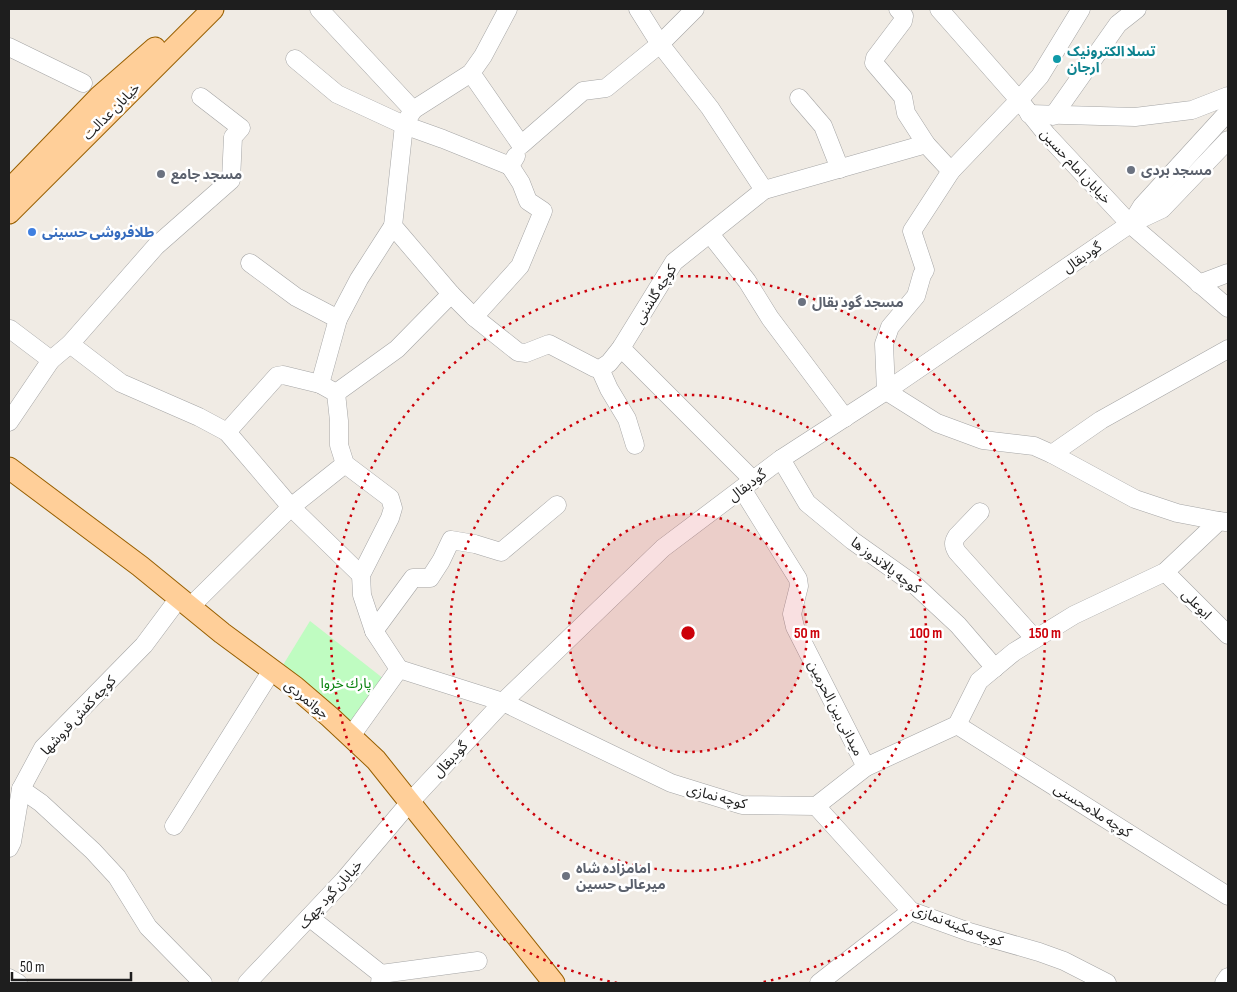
<svg xmlns="http://www.w3.org/2000/svg" width="1237" height="992" viewBox="0 0 1237 992" font-family="'Sofia Sans Condensed','Noto Sans Arabic',sans-serif">
	<style>
		.park { fill: #bffcc1 }
		.lines { fill: none; stroke-linecap: round; stroke-linejoin: round }
		.minor-casing { stroke: #a5a5a5; stroke-width: 19 }
		.major-casing { stroke: #985f00; stroke-width: 23 }
		.minor { stroke: #fff; stroke-width: 18 }
		.major { stroke: #ffcf99; stroke-width: 21 }
		.ring { fill: none; stroke: #cc0009; stroke-width: 2.5; stroke-dasharray: 2.5 5 }
		.culture-dot { fill: #0f9aa8; stroke: #fff; stroke-width: 2 }
		.worship-dot { fill: #6b7280; stroke: #fff; stroke-width: 2 }
		.shop-dot { fill: #3f7fe0; stroke: #fff; stroke-width: 2 }
		.labels { text-anchor: middle; stroke-width: 5; stroke-linejoin: round; paint-order: stroke }
		.culture-label { font-size: 14px; font-weight: bold; fill: #0d838f; stroke: #fff; text-anchor: start }
		.street-label { font-size: 14px; fill: #1e1e1e; stroke: #fff }
		.worship-label { font-size: 14px; font-weight: bold; fill: #5b616d; stroke: #fff; text-anchor: start }
		.shop-label { font-size: 14px; font-weight: bold; fill: #366cbe; stroke: #fff; text-anchor: start }
		.park-label { font-size: 14px; fill: #07810c; stroke: #fff }
		.centre { fill: #cc0009; stroke: #fff; stroke-width: 2.5 }
		.ring-label { font-size: 15px; text-anchor: middle; font-weight: bold; fill: #cc0009; stroke: #fff; stroke-width: 5; stroke-linejoin: round; paint-order: stroke }
	</style>
	<rect width="100%" height="100%" fill="#f0ebe4"/>
	<!-- park -->
	<polygon class="park" points="310,621 384,679 350,725 283,665"/>
	<g class="lines">
		<defs>
			<g id="minor">
				<polyline points="319,9 413,110 404,125 393,226 451,294"/>
				<polyline points="638,9 660,44 710,108 764,190"/>
				<polyline points="898,9 904,16 903,21 875,58 874,63 903,97 906,113 926,144"/>
				<polyline points="939,9 1019,100 1047,135 1130,224 1228,308"/>
				<polyline points="9,47 83,83"/>
				<polyline points="295,59 337,94 404,125 443,139 510,166"/>
				<polyline points="471,73 521,145 583,91 606,88 660,44 695,9"/>
				<polyline points="799,98 823,126 840,169"/>
				<polyline points="413,110 471,73 483,56 508,9"/>
				<polyline points="1029,114 1135,117 1192,110 1228,96"/>
				<polyline points="1053,116 1118,24 1137,9"/>
				<polyline points="951,171 912,231 925,270 922,275 916,296 890,327 884,344 886,391 937,423 983,440 1034,446 1052,454 1135,499 1177,513 1219,521"/>
				<polyline points="1131,224 1142,206 1228,112"/>
				<polyline points="710,234 747,281 770,318 845,418"/>
				<polyline points="250,263 296,297 338,319"/>
				<polyline points="1199,284 1228,273"/>
				<polyline points="474,317 520,266 543,211 528,201 521,183 510,166 516,156"/>
				<polyline points="9,331 10,329 51,360 70,344 121,383 199,417 227,432 277,376 283,375 320,384 336,393 339,421 339,445 345,464 390,498 393,508 390,518 361,575 362,595 374,631 399,669 351,736"/>
				<polyline points="70,344 156,246 231,180 233,137 241,128 201,97"/>
				<polyline points="621,348 753,480"/>
				<polyline points="600,369 609,389 627,419 635,445"/>
				<polyline points="320,384 338,319 359,279 393,226"/>
				<polyline points="336,393 397,349 451,294 474,317 518,352 526,353 549,344 595,368 600,369 609,363 621,348 674,262 764,190 926,144 951,171 1019,100 1040,76 1081,9"/>
				<polyline points="9,422 51,360"/>
				<polyline points="227,432 291,507 345,464"/>
				<polyline points="1052,454 1101,420 1228,349"/>
				<polyline points="781,459 807,503 853,541 915,585 958,625 995,668"/>
				<polyline points="742,489 798,579 799,586 792,614 795,627 866,767"/>
				<path d="M 980,512 L 957,536 C 953,542 953,545 957,552 L 1035,639"/>
				<polyline points="1165,572 1228,635"/>
				<polyline points="190,607 291,507 361,575"/>
				<polyline points="374,631 413,578 430,578 441,561 451,540 475,544 501,552 557,505"/>
				<polyline points="399,669 503,702 671,783 742,805 816,806 866,767 957,725"/>
				<polyline points="957,725 979,681 1014,652 1074,615 1165,572 1219,521 1226,522"/>
				<polyline points="957,725 1228,896"/>
				<polyline points="21,789 41,803 93,851 117,877 148,927 203,983"/>
				<polyline points="816,806 911,911 969,932 1039,952 1064,961 1107,983"/>
				<polyline points="174,826 272,670"/>
				<polyline points="9,848 12,842 21,789 43,748 144,645 179,598"/>
				<polyline points="309,917 381,974 380,983"/>
				<polyline points="381,974 478,961"/>
				<polyline points="9,978 18,983"/>
				<polyline points="247,983 344,880 410,802 503,702 663,548 781,459 886,391 1130,224 1162,209 1228,140"/>
				<polyline points="819,983 911,911"/>
				<polyline points="1224,983 1228,977"/>
			</g>
			<g id="major">
				<polyline points="9,190 99,97 155,48"/>
				<polyline points="9,213 213,9"/>
				<polyline points="9,468 140,566 222,633 295,687 330,717 376,760 554,983"/>
			</g>
		</defs>
		<!-- minor casing -->
		<use href="#minor" class="minor-casing"/>
		<!-- major casing -->
		<use href="#major" class="major-casing"/>
		<!-- minor -->
		<use href="#minor" class="minor"/>
		<!-- major -->
		<use href="#major" class="major"/>
	</g>
	<!-- distance rings -->
	<circle cx="688" cy="633" r="119" fill="#cc0009" fill-opacity=".12"/>
	<g class="ring">
		<circle cx="688" cy="633" r="119"/>
		<circle cx="688" cy="633" r="238"/>
		<path d="M617 983A357 357 0 1 1 759 983"/>
	</g>
	<!-- markers -->
	<circle class="culture-dot" cx="1057" cy="59" r="5"/>
	<g class="worship-dot">
		<circle cx="1131" cy="170" r="5"/>
		<circle cx="161" cy="174" r="5"/>
		<circle cx="802" cy="302" r="5"/>
		<circle cx="566" cy="876" r="5"/>
	</g>
	<circle class="shop-dot" cx="32" cy="232" r="5"/>
	<g class="labels">
		<!-- culture labels -->
		<g class="culture-label">
			<text x="1067" y="56">تسلا الکترونیک<tspan x="1067" dy="16">ارجان</tspan></text>
		</g>
		<!-- street labels -->
		<g class="street-label">
			<text transform="translate(111 111) rotate(-45)" y="5">خیابان عدالت</text>
			<text transform="translate(1076 166) rotate(47)" y="5">خیابان امام حسین</text>
			<text transform="translate(1082 257) rotate(-34)" y="5">گودبقال</text>
			<text transform="translate(655 294) rotate(-58)" y="5">کوچه گلشنی</text>
			<text transform="translate(747 485) rotate(-37)" y="5">گودبقال</text>
			<text transform="translate(886 565) rotate(37)" y="5">کوچه پالاندوز ها</text>
			<text transform="translate(1197 604) rotate(45)" y="5">ابوعلی</text>
			<text transform="translate(307 699) rotate(39)" y="5">جوانمردی</text>
			<text transform="translate(836 708) rotate(63)" y="5">میدانی بین الحرمین</text>
			<text transform="translate(78 715) rotate(-47)" y="5">کوچه کفش فروشها</text>
			<text transform="translate(450 759) rotate(-47)" y="5">گودبقال</text>
			<text transform="translate(717 796) rotate(15)" y="5">کوچه نمازی</text>
			<text transform="translate(1093 810) rotate(32)" y="5">کوچه ملامحسنی</text>
			<text transform="translate(330 894) rotate(-48)" y="5">خیابان گود چهک</text>
			<text transform="translate(958 925) rotate(20)" y="5">کوچه مکینه نمازی</text>
		</g>
		<!-- worship labels -->
		<g class="worship-label">
			<text x="1141" y="175">مسجد بردی</text>
			<text x="171" y="179">مسجد جامع</text>
			<text x="812" y="307">مسجد گود بقال</text>
			<text x="576" y="873">امامزاده شاه<tspan x="576" dy="16">میرعالی حسین</tspan></text>
		</g>
		<!-- shop labels -->
		<g class="shop-label">
			<text x="42" y="237">طلافروشی حسینی</text>
		</g>
		<!-- park labels -->
		<g class="park-label">
			<text x="346" y="688">پارك خروا</text>
		</g>
	</g>
	<circle cx="688" cy="633" r="8" class="centre"/>
	<g class="ring-label">
		<text x="807" y="638">50 m</text>
		<text x="926" y="638">100 m</text>
		<text x="1045" y="638">150 m</text>
	</g>
	<!-- border -->
	<rect width="1237" height="992" fill="none" stroke="#1e1e1e" stroke-width="20"/>
	<!-- scale -->
	<path d="M12 972v8h119v-8" fill="none" stroke="#1e1e1e" stroke-width="2.5"/>
	<text x="20" y="972" font-size="15" fill="#1e1e1e" stroke="#ffffff" stroke-width="4" paint-order="stroke">50 m</text>
</svg>
